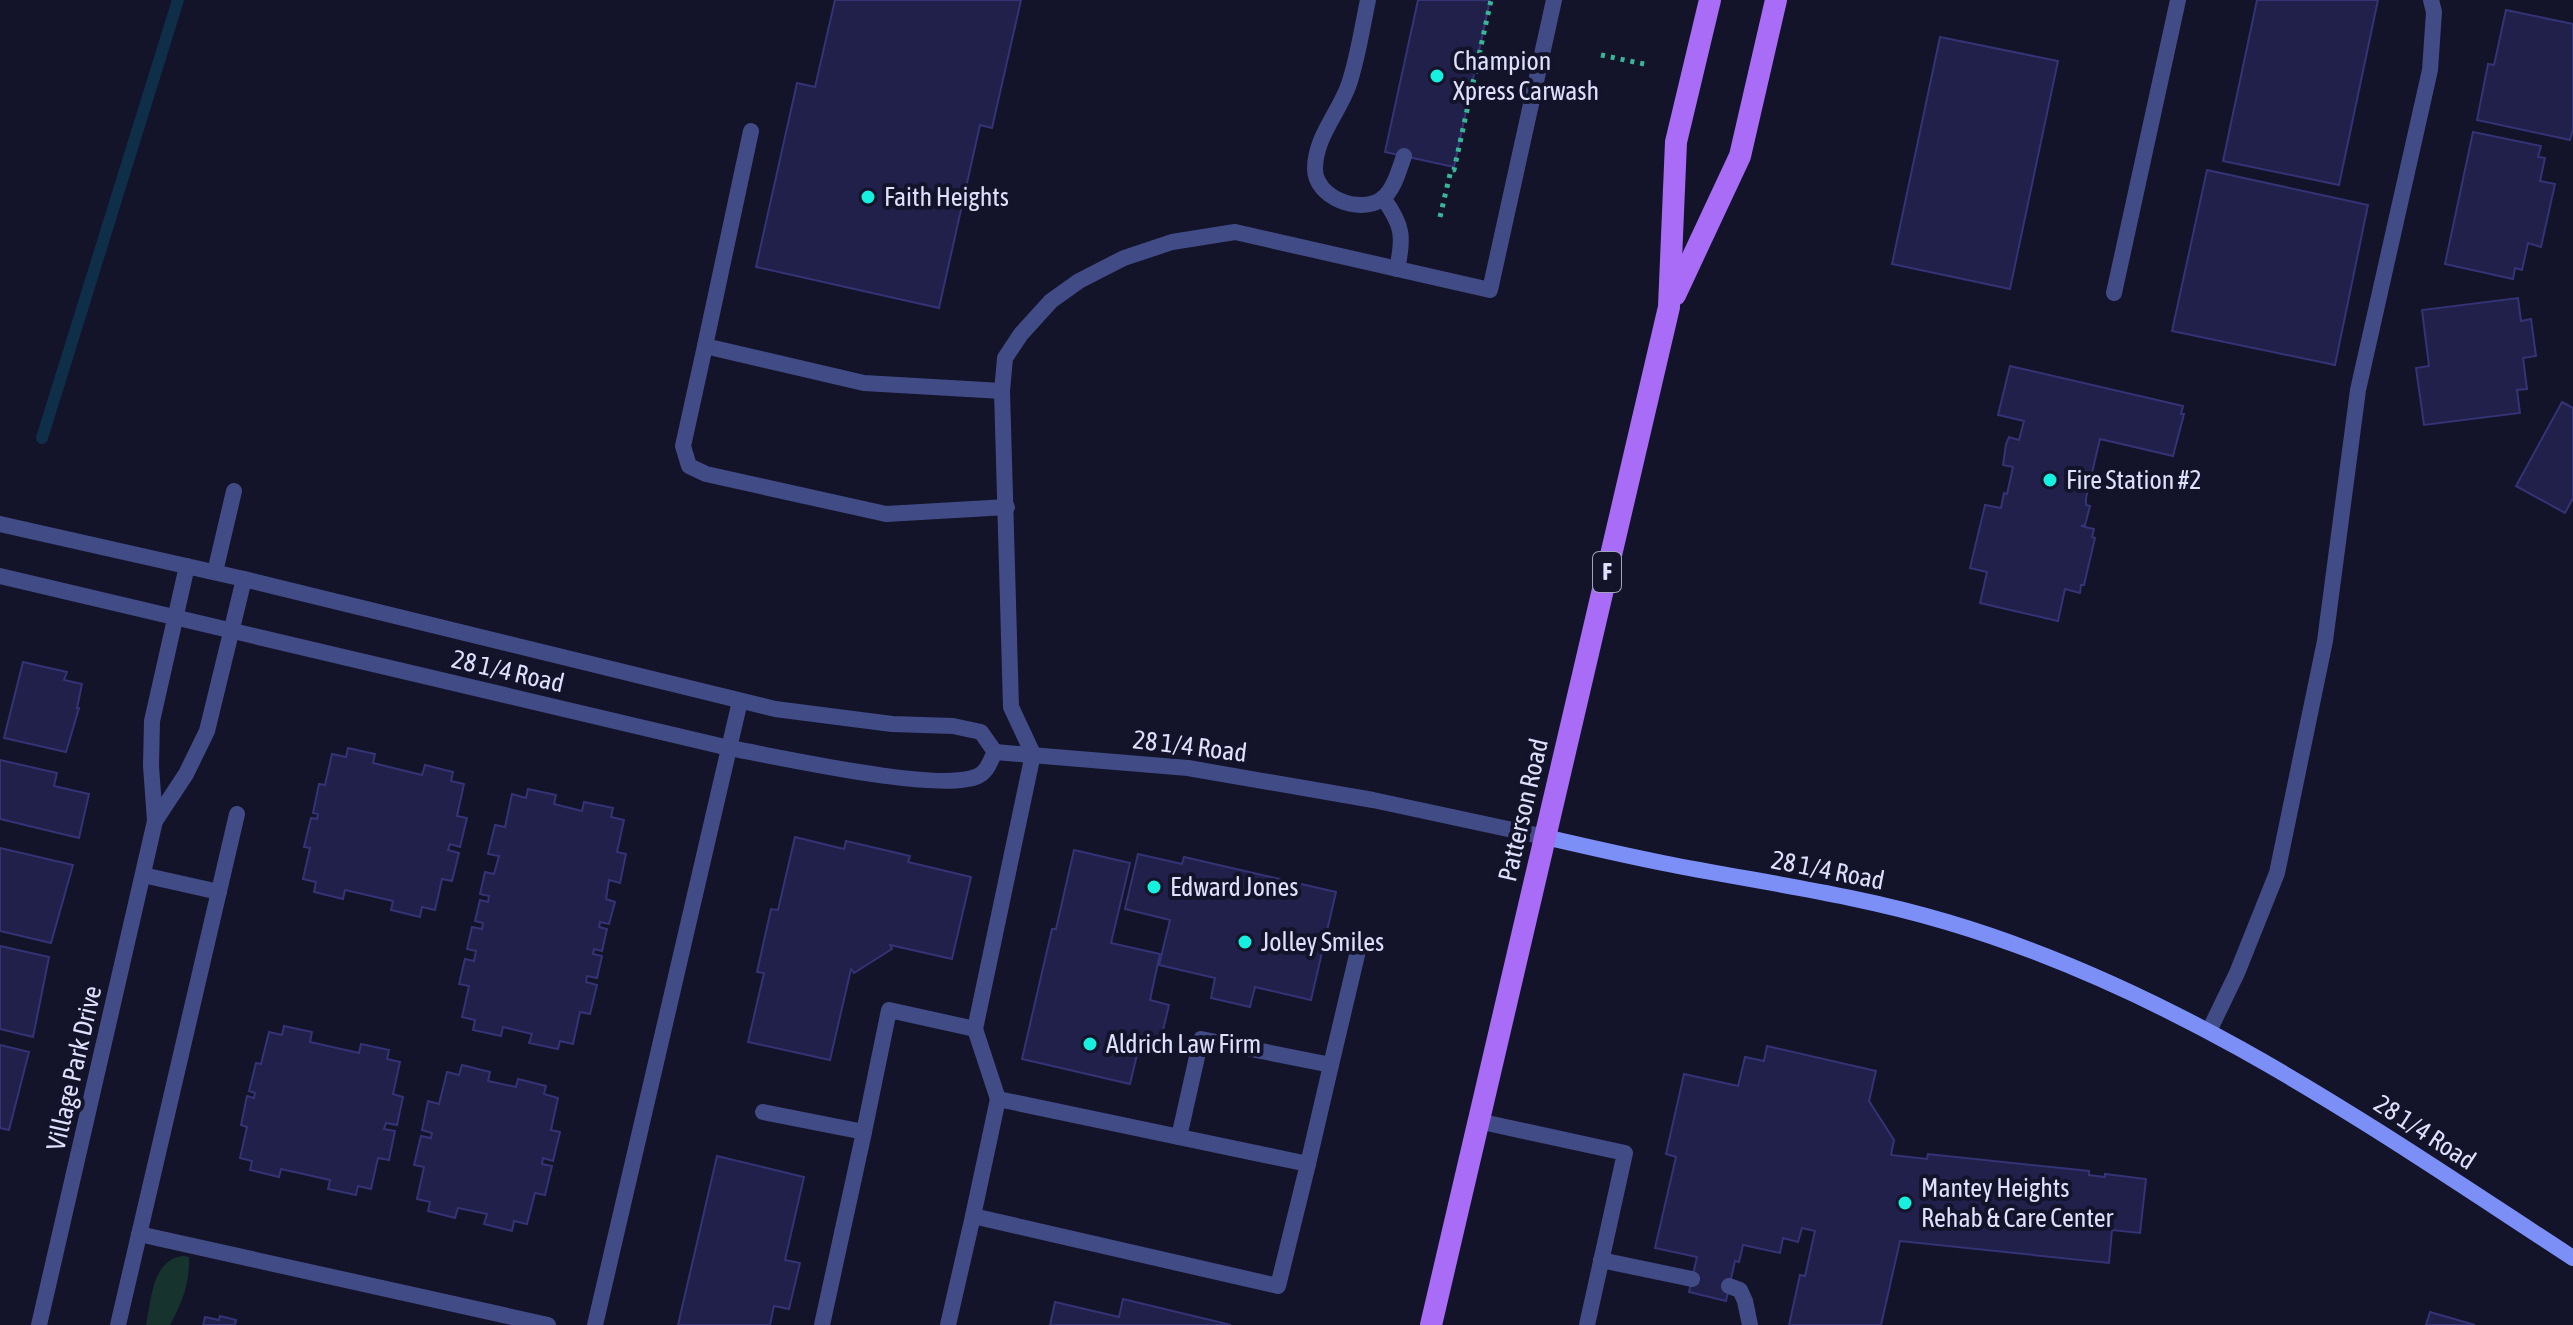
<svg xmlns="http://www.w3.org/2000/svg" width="2573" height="1325" viewBox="0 0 2573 1325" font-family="'Asap Condensed',sans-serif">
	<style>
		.green { fill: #16342d }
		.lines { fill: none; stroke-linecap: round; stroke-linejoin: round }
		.stream { stroke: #0f2e47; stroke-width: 12 }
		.building { fill: #21204a; stroke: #343375; stroke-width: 2 }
		.path { stroke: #38b798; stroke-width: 5; stroke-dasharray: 4 6; stroke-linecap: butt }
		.service { stroke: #414b86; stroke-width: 16 }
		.minor { stroke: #414b86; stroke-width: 16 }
		.tertiary { stroke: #414b86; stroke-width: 16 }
		.secondary { stroke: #7b8ff7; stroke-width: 16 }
		.primary { stroke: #a96cf6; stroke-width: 22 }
		.poi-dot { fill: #16f1df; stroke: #13132a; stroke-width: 3 }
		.labels { text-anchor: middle; stroke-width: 8; stroke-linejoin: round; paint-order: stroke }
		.shield { fill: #13132a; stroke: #a1a2be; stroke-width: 2 }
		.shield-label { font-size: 24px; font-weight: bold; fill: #dee0fd }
		.poi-label { font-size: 26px; fill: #dee0fd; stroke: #13132a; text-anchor: start }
		.street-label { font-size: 26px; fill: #dee0fd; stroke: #13132a }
	</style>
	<rect width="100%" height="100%" fill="#13132a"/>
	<!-- green -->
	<path class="green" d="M 183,1256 L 189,1257 C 190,1283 182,1303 170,1325 L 146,1325 C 151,1301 152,1259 183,1256 Z"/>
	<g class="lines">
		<!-- stream -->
		<polyline class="stream" points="42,438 178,0"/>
	</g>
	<!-- building -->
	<g class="building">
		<polygon points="835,0 1021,0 992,128 980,125 939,308 756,267 797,83 815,87"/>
		<polygon points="1418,0 1490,0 1454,167 1385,152"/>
		<polygon points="2257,0 2378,0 2339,185 2223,161"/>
		<polygon points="2506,10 2573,24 2573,129 2570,140 2477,120 2488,64 2494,65"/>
		<polygon points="1940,37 2058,61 2010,289 1892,264"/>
		<polygon points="2473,132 2541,146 2538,157 2545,158 2540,181 2555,184 2541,247 2528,243 2522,270 2515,268 2513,279 2445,264"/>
		<polygon points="2207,170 2368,205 2335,365 2172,331"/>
		<polygon points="2518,298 2521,321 2531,319 2536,356 2523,358 2527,389 2517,390 2520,413 2424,425 2416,368 2429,366 2422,310"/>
		<polygon points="2010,366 2183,406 2181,414 2184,414 2173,456 2100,439 2086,498 2086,505 2090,506 2085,525 2081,526 2094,529 2092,537 2095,538 2084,585 2081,585 2080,593 2065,589 2058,621 1980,603 1987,572 1970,568 1985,505 2001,508 2004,493 2007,494 2013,467 2003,465 2006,444 2009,437 2019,440 2024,421 1998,415"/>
		<polygon points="2562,402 2573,408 2573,498 2565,513 2516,486"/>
		<polygon points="23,662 67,672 64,680 82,684 77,708 79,708 66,752 4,738"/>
		<polygon points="348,748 375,754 373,763 422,775 425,765 453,772 451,781 464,784 457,816 467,818 460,847 450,844 448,850 459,853 452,881 442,879 435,910 422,907 420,917 391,910 393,901 345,890 343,899 314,892 316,882 303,879 310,848 304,847 311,818 317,819 318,814 313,813 319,784 325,785 332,754 346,757"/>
		<polygon points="0,760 57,773 54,786 89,794 79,838 0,819"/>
		<polygon points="528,789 556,795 554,804 582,811 584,802 613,808 611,817 624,820 617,852 626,854 620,883 609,880 606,899 615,902 609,924 600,922 599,927 607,929 602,951 594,949 593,954 602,956 597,978 587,976 586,982 597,985 590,1014 580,1012 573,1044 560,1041 558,1049 529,1043 532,1034 503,1027 501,1036 473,1030 475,1020 462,1017 469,986 459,984 465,959 474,961 476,951 467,949 472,927 482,929 483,923 475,921 480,900 488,902 489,896 480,894 485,872 494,874 499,856 488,854 495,825 505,827 512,794 526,798"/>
		<polygon points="795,837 844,849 846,841 910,856 908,862 971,877 952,959 890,945 892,949 854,973 851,969 830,1060 748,1042 764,973 757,972 771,909 778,910"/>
		<polygon points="0,848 73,865 51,943 0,931"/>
		<polygon points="1074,850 1130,863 1111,943 1160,954 1150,1000 1169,1005 1159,1047 1140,1042 1130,1084 1022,1059 1052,929 1056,929"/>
		<polygon points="1138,854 1182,864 1184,857 1336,892 1311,1000 1255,987 1250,1007 1211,998 1215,978 1159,965 1170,920 1125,909"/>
		<polygon points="0,946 49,957 33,1037 0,1029"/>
		<polygon points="284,1026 312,1032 310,1042 359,1053 361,1044 389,1050 387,1059 400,1062 393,1094 403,1097 397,1125 386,1123 384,1129 395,1131 389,1160 378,1158 371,1189 358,1186 356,1195 328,1189 330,1180 281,1169 279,1177 250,1170 252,1161 240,1158 247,1127 241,1125 247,1096 254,1098 255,1093 249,1091 256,1063 261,1064 269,1032 282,1035"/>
		<polygon points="0,1045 29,1052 9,1130 0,1128"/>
		<polygon points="1767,1046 1876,1071 1869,1101 1894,1140 1891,1155 1927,1159 1928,1154 2089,1171 2089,1175 2105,1177 2105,1174 2146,1179 2140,1233 2112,1230 2109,1263 1900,1241 1881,1325 1789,1325 1800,1275 1805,1276 1815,1231 1802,1228 1798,1242 1783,1238 1780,1253 1743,1245 1739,1262 1735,1261 1726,1301 1689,1292 1697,1257 1655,1248 1676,1157 1666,1154 1684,1074 1738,1086 1745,1057 1764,1061"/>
		<polygon points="462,1065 490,1072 488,1081 516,1087 518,1079 546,1086 544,1094 558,1098 551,1130 560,1132 553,1161 543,1158 542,1164 552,1166 545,1195 535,1193 527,1224 514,1221 512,1231 484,1224 487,1214 458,1208 455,1218 428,1211 430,1202 417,1199 424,1167 414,1165 421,1136 431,1138 432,1133 422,1130 428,1101 439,1104 447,1072 459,1075"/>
		<polygon points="717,1156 804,1177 785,1260 800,1263 789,1309 774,1306 770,1325 678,1325"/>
		<polygon points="1123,1299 1231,1325 1050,1325 1055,1302 1119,1317"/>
		<polygon points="2430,1312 2475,1325 2426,1325"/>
		<polygon points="220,1316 236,1320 235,1325 203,1325 205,1317 219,1320"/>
	</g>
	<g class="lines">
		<!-- path -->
		<g class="path">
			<polyline points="1601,55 1649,65"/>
			<polyline points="1440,217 1451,170 1454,170 1491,0"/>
		</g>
		<!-- service -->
		<g class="service">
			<path d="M 1368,0 C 1362,28 1358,57 1349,84 C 1339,113 1315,137 1315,169 C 1315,197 1359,215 1382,199 C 1394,190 1399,170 1404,156"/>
			<polyline points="751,131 705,346 864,383 1002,391"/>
			<path d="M 1383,198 C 1403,225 1404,237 1397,269"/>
			<polyline points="2114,293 2178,0"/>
			<polyline points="705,346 683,446 689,466 706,474 886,514 1007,507"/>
			<polyline points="143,875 219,892"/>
			<polyline points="2209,1031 2237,973 2277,873 2325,641 2358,390 2430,70 2434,12 2431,0"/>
			<polyline points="1331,1065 1357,955"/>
			<polyline points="763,1112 864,1132 822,1325"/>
			<polyline points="1478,1121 1625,1153 1587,1325"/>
			<polyline points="864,1132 889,1010 975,1029"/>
			<polyline points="1179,1137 1201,1039 1331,1065 1308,1164"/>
			<polyline points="973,1216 998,1099"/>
			<polyline points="139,1234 548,1325"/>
			<polyline points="1601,1260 1692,1279"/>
			<polyline points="1729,1286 1740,1290 1745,1301 1750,1325"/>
			<polyline points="118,1325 237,814"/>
			<polyline points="595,1325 740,701"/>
			<polyline points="948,1325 973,1216 1278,1286 1308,1164 998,1099 975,1029 1033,754 1011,707 1002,391 1005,358 1021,334 1051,301 1079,281 1124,258 1172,242 1235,232 1490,290 1554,0"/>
		</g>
		<!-- minor -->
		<g class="minor">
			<polyline points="215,572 234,491"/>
			<polyline points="155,821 186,774 207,731 244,579"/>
			<polyline points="39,1325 155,821 151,766 152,721 187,566"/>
		</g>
		<!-- tertiary -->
		<g class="tertiary">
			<polyline points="0,524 244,579 775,709 892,724 953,726 981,732 995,752"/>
			<path d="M 0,576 L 729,748 C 776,756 941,794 978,776 C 988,771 990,761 995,752"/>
			<polyline points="995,752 1188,768 1373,800 1545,837"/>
		</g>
		<!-- secondary -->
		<path class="secondary" d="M 1545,837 C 1584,846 1623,855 1663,863 C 1758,882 1854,894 1947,922 C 2180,991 2372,1127 2573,1258"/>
		<!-- primary -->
		<g class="primary">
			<polyline points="1675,295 1740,156 1776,0"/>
			<polyline points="1431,1325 1669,307 1676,142 1710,0"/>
		</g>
	</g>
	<!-- markers -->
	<g class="poi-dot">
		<circle cx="1437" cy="76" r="8"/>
		<circle cx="868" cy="197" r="8"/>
		<circle cx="2050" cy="480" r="8"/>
		<circle cx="1154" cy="887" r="8"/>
		<circle cx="1245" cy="942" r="8"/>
		<circle cx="1090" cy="1044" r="8"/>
		<circle cx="1905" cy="1203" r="8"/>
	</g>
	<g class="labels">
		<!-- shield labels -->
		<rect class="shield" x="1593" y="552" width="28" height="40" rx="6"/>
		<g class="shield-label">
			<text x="1607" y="580">F</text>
		</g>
		<!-- poi labels -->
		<g class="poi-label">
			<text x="1453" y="70">Champion<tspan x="1453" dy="30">Xpress Carwash</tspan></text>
			<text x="884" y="206">Faith Heights</text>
			<text x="2066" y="489">Fire Station #2</text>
			<text x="1170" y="896">Edward Jones</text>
			<text x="1261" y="951">Jolley Smiles</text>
			<text x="1106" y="1053">Aldrich Law Firm</text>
			<text x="1921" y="1197">Mantey Heights<tspan x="1921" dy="30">Rehab &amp; Care Center</tspan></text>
		</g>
		<!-- street labels -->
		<g class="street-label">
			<text transform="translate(508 671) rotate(13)" y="9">28 1/4 Road</text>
			<text transform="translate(1190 746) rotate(7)" y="9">28 1/4 Road</text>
			<text transform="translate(1523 810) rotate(-77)" y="9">Patterson Road</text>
			<text transform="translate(1828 870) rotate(11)" y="9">28 1/4 Road</text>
			<text transform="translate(74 1068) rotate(-77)" y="9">Village Park Drive</text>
			<text transform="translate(2425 1132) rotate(33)" y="9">28 1/4 Road</text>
		</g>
	</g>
</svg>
